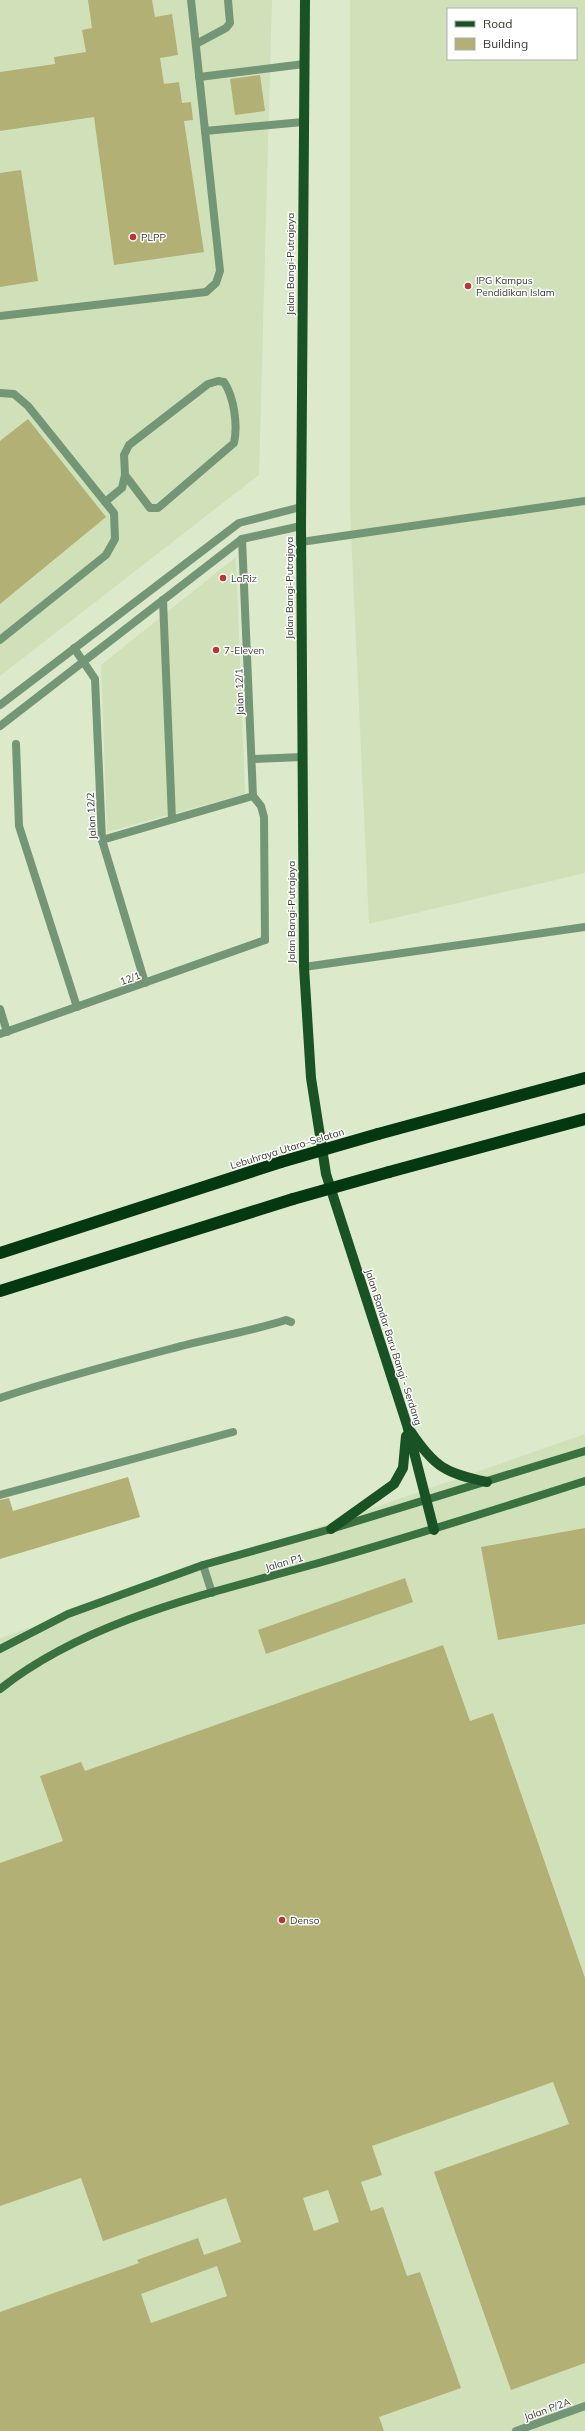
<svg xmlns="http://www.w3.org/2000/svg" width="585" height="2431" viewBox="0 0 585 2431" font-family="Mulish,sans-serif">
	<style>
		.built { fill: #d0e1ba; fill-rule: evenodd }
		.building { fill: #b2b074; fill-rule: evenodd }
		.lines { fill: none; stroke-linecap: round; stroke-linejoin: round }
		.service { stroke: #739776; stroke-width: 8 }
		.minor { stroke: #739776; stroke-width: 8 }
		.secondary { stroke: #397141; stroke-width: 8 }
		.primary { stroke: #195224; stroke-width: 10 }
		.motorway { stroke: #043811; stroke-width: 12 }
		.motorway-bridge { stroke: #043811; stroke-width: 12 }
		.poi-dot { fill: #c13232; stroke: #fff; stroke-width: 1.5 }
		.labels { text-anchor: middle; stroke-width: 3; stroke-linejoin: round; paint-order: stroke }
		.poi-label { font-size: 10px; fill: #353a2e; stroke: #fff; text-anchor: start }
		.street-label { font-size: 10px; fill: #353a2e; stroke: #fff }
	</style>
	<rect width="100%" height="100%" fill="#dceacb"/>
	<!-- built -->
	<g class="built">
		<polygon points="0,0 272,0 259,475 0,676"/>
		<path d="M 350,0 L 585,0 L 585,873 L 369,924 L 350,512 ZM 448,9 L 576,9 L 576,59 L 448,59 Z"/>
		<polygon points="236,557 245,794 107,832 101,665"/>
		<polygon points="585,1434 585,2431 0,2431 0,1638"/>
	</g>
	<!-- building -->
	<g class="building">
		<polygon points="88,0 152,0 155,17 172,14 178,55 160,58 164,84 179,82 182,103 191,102 193,120 184,121 204,252 114,265 94,117 0,131 0,72 55,64 54,57 86,52 82,30 92,28"/>
		<polygon points="260,75 265,111 235,115 230,79"/>
		<polygon points="21,170 38,281 0,287 0,173"/>
		<polygon points="28,419 106,517 0,604 0,441"/>
		<polygon points="128,1477 140,1517 0,1559 0,1500 9,1498 13,1511"/>
		<polygon points="585,1528 585,1624 498,1640 481,1547"/>
		<polygon points="405,1578 413,1602 266,1654 258,1630"/>
		<path d="M 443,1645 L 470,1721 L 493,1713 L 585,1978 L 585,2363 L 511,2390 L 434,2172 L 569,2124 L 553,2082 L 372,2146 L 382,2175 L 361,2182 L 371,2211 L 383,2207 L 407,2276 L 420,2272 L 461,2388 L 379,2417 L 384,2431 L 0,2431 L 0,2312 L 139,2263 L 137,2260 L 198,2238 L 204,2255 L 241,2242 L 226,2198 L 103,2241 L 81,2178 L 0,2206 L 0,1863 L 63,1841 L 40,1776 L 81,1762 L 85,1771 ZM 328,2190 L 339,2222 L 314,2231 L 303,2198 ZM 217,2266 L 227,2296 L 151,2323 L 141,2294 Z"/>
	</g>
	<g class="lines">
		<!-- service -->
		<g class="service">
			<polyline points="196,44 226,28 230,23 228,0"/>
			<polyline points="199,77 304,64"/>
			<polyline points="205,131 303,122"/>
			<polyline points="0,316 206,292 216,283 220,271 191,0"/>
			<polyline points="0,393 14,394 28,406 114,513 115,539 106,555 0,640"/>
			<path d="M 105,502 L 122,488 L 125,475 L 124,455 L 129,445 L 208,384 L 218,381 L 224,382 C 234,397 238,425 234,443 L 158,508 L 150,508 L 125,475"/>
			<polyline points="301,542 585,501"/>
			<polyline points="163,600 172,819"/>
			<polyline points="16,744 19,826 77,1007"/>
			<polyline points="253,796 261,806 264,817 265,940"/>
			<polyline points="304,967 585,927"/>
			<path d="M 0,1398 C 56,1379 113,1364 170,1349 C 209,1338 248,1332 286,1320 L 291,1322"/>
			<polyline points="0,1495 233,1432"/>
			<polyline points="203,1565 212,1593"/>
		</g>
		<!-- minor -->
		<g class="minor">
			<polyline points="74,648 95,679 102,840 145,983"/>
			<polyline points="0,705 239,523 301,507"/>
			<polyline points="0,726 242,539 301,526"/>
			<polyline points="252,759 302,757"/>
			<polyline points="102,840 253,796 242,539"/>
			<polyline points="0,1009 7,1032"/>
			<polyline points="0,1034 265,940"/>
			<polyline points="516,2431 585,2406"/>
		</g>
		<!-- secondary -->
		<g class="secondary">
			<polyline points="0,1649 68,1614 203,1565 331,1529 585,1451"/>
			<path d="M 0,1689 C 89,1619 208,1594 315,1564 C 406,1538 495,1510 585,1481"/>
		</g>
		<!-- primary -->
		<g class="primary">
			<polyline points="305,0 301,526 304,967 311,1078 326,1174 407,1425 434,1530"/>
			<path d="M 411,1432 C 435,1468 446,1473 487,1482"/>
			<polyline points="331,1529 394,1484 403,1468 406,1436"/>
		</g>
		<!-- motorway -->
		<g class="motorway">
			<polyline points="378,1134 585,1078"/>
			<polyline points="389,1172 585,1119"/>
			<polyline points="0,1253 281,1162"/>
			<polyline points="0,1291 293,1199"/>
		</g>
		<!-- motorway-bridge -->
		<g class="motorway-bridge">
			<polyline points="281,1162 378,1134"/>
			<polyline points="293,1199 389,1172"/>
		</g>
	</g>
	<!-- markers -->
	<g class="poi-dot">
		<circle cx="133" cy="237" r="4"/>
		<circle cx="468" cy="286" r="4"/>
		<circle cx="223" cy="578" r="4"/>
		<circle cx="216" cy="650" r="4"/>
		<circle cx="282" cy="1920" r="4"/>
	</g>
	<g class="labels">
		<!-- poi labels -->
		<g class="poi-label">
			<text x="141" y="241">PLPP</text>
			<text x="476" y="284">IPG Kampus<tspan x="476" dy="12">Pendidikan Islam</tspan></text>
			<text x="231" y="582">LaRiz</text>
			<text x="224" y="654">7-Eleven</text>
			<text x="290" y="1924">Denso</text>
		</g>
		<!-- street labels -->
		<g class="street-label">
			<text transform="translate(290 264) rotate(-90)" y="4">Jalan Bangi-Putrajaya</text>
			<text transform="translate(289 588) rotate(-90)" y="4">Jalan Bangi-Putrajaya</text>
			<text transform="translate(239 692) rotate(-92)" y="4">Jalan 12/1</text>
			<text transform="translate(91 816) rotate(-93)" y="4">Jalan 12/2</text>
			<text transform="translate(291 912) rotate(-90)" y="4">Jalan Bangi-Putrajaya</text>
			<text transform="translate(130 978) rotate(-20)" y="4">12/1</text>
			<text transform="translate(287 1148) rotate(-17)" y="4">Lebuhraya Utara–Selatan</text>
			<text transform="translate(394 1347) rotate(72)" y="4">Jalan Bandar Baru Bangi - Serdang</text>
			<text transform="translate(284 1562) rotate(-16)" y="4">Jalan P1</text>
			<text transform="translate(547 2409) rotate(-20)" y="4">Jalan P/2A</text>
		</g>
	</g>
	<!-- legend -->
	<rect x="447" y="8" width="130" height="52" fill="#ffffff" stroke="#aeb0ab"/>
	<rect x="455" y="21" width="20" height="6" fill="#195224" stroke="#aeb0ab"/>
	<text x="483" y="28" font-size="12" fill="#353a2e">Road</text>
	<rect x="455" y="38" width="20" height="12" fill="#b2b074" stroke="#aeb0ab"/>
	<text x="483" y="48" font-size="12" fill="#353a2e">Building</text>
</svg>
